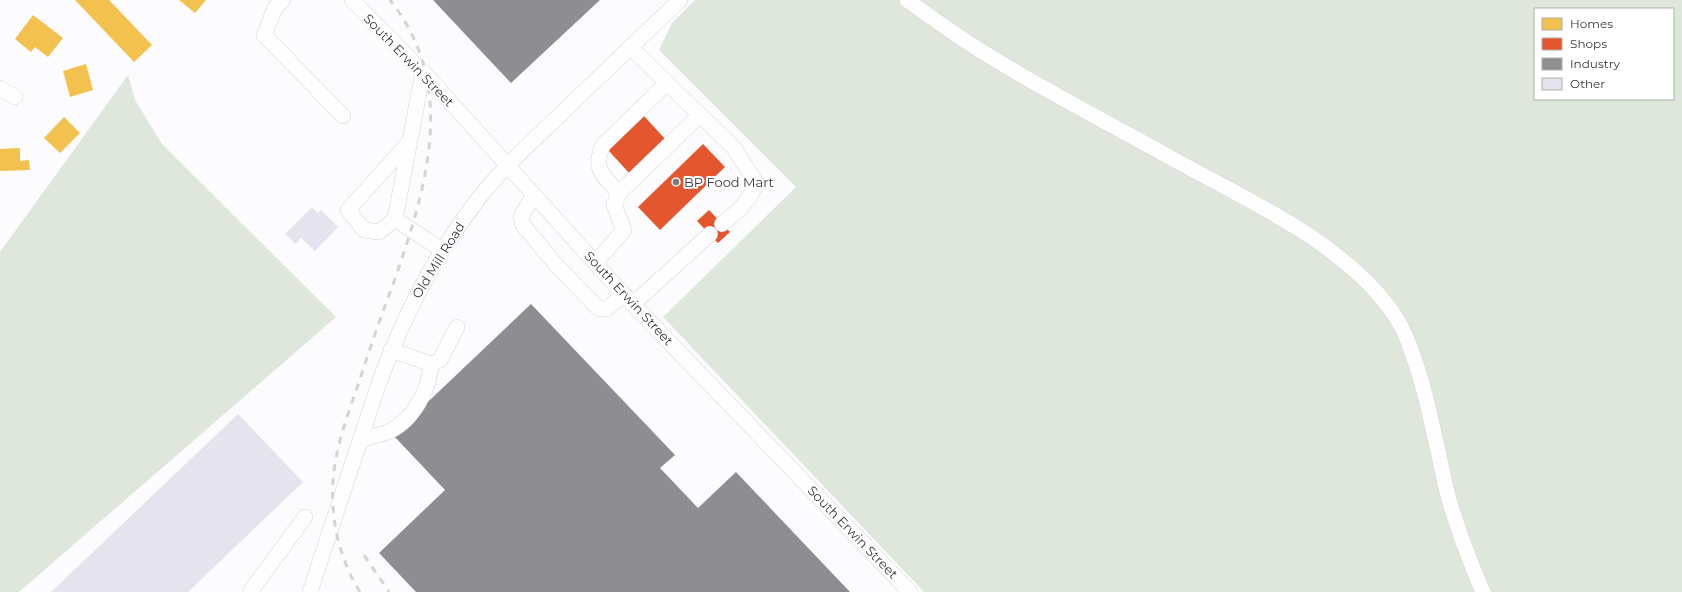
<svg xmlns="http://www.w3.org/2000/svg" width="1682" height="592" viewBox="0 0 1682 592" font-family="Montserrat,sans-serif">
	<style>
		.green { fill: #dfe7dc; fill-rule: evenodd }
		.homes { fill: #f2c14e }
		.shops { fill: #e4572e }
		.industry { fill: #8d8d92 }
		.building { fill: #e5e3ed }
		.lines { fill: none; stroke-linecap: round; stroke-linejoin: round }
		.minor-casing { stroke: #d4d2d7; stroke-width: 16 }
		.minor { stroke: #fffeff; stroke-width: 15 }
		.rail { stroke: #d4d4d4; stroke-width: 3; stroke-dasharray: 7 7; stroke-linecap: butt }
		.poi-dot { fill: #7d7b81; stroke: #fff; stroke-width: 1.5 }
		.labels { text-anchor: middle; stroke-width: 4; stroke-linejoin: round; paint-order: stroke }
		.street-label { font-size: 13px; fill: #39363e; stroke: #fff }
		.poi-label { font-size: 13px; fill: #39363e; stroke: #fff; text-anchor: start }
	</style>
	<rect width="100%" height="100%" fill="#fcfbfe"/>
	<!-- green -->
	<g class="green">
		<path d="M 695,0 L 1682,0 L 1682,592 L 924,592 L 663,317 L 796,187 L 659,50 L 672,23 ZM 1535,9 L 1673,9 L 1673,99 L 1535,99 Z"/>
		<polygon points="128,75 135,100 162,144 336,317 19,592 0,592 0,252"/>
	</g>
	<!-- homes -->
	<g class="homes">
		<polygon points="75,0 109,0 152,45 134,62"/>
		<polygon points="179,0 206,0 195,13"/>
		<polygon points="33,15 63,38 48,57 35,47 31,52 15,39"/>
		<polygon points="86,64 93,90 70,97 63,71"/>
		<polygon points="64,117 80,133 60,153 44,138"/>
		<polygon points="20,148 20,161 29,160 30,170 0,171 0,149"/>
	</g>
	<!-- shops -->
	<g class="shops">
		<polygon points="644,116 666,140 630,174 608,150"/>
		<polygon points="703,144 725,167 660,230 638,207"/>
		<polygon points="709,210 730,232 718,243 697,221"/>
	</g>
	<!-- industry -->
	<g class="industry">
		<polygon points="433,0 600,0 511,83"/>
		<polygon points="531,304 675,455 660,468 698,508 736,472 850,592 416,592 379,553 445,490 393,435"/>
	</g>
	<!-- building -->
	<g class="building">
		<polygon points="312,207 318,213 321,210 338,227 315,251 301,238 296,244 285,234"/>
		<polygon points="238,414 303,482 188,592 51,592"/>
	</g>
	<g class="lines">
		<defs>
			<g id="minor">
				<polyline points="283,0 275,8 264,35 343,116"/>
				<polyline points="352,0 427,76 624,295 910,592"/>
				<path d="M 907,0 C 925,13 943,26 961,38 C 1028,82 1101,119 1171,158 C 1244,198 1349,245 1395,316 C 1407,334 1412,353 1419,373 C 1430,410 1437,447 1445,484 C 1454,521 1468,557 1483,592"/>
				<path d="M 630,47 L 734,148 L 756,182 C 751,201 737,212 722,224"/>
				<polyline points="423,72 395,219 442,250"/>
				<polyline points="0,88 15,97"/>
				<path d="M 619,193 C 603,175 592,170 603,145 L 667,83"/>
				<polyline points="533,196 521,217 523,225 556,265 599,309 606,309 624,295"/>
				<polyline points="395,219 379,232 364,230 348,210 410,141"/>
				<polyline points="595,263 624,230 614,205 619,193 700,115"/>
				<polyline points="633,304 710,234"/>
				<polyline points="431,364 440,360 457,327"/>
				<path d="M 360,440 C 370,437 381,435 390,431 C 413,420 430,389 431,364 L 391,350"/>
				<polyline points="250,592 305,517"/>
				<path d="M 310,592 L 380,380 C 405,313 435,255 479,198 C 504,166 535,139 564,111 C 602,74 641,37 680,0"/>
			</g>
		</defs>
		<!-- minor casing -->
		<use href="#minor" class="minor-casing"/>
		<!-- minor -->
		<use href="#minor" class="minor"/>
		<!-- rail -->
		<g class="rail">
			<polyline points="364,555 389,592"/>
			<path d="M 360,592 C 350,577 343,558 338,540 C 324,478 339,440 359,382 C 370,348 382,313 395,279 C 427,185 458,86 390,0"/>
		</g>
	</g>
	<!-- markers -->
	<circle class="poi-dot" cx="676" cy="182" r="4"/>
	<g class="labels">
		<!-- street labels -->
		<g class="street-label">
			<text transform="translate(409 60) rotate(46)" y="5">South Erwin Street</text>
			<text transform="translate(438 260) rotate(-58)" y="5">Old Mill Road</text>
			<text transform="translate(629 298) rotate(47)" y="5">South Erwin Street</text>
			<text transform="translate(853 532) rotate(46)" y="5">South Erwin Street</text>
		</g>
		<!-- poi labels -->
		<g class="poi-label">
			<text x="684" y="187">BP Food Mart</text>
		</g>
	</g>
	<!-- legend -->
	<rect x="1534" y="8" width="140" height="92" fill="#ffffff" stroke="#b0afb2"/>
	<rect x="1542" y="18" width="20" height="12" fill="#f2c14e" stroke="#b0afb2"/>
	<text x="1570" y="28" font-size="12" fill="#39363e">Homes</text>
	<rect x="1542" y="38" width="20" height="12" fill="#e4572e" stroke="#b0afb2"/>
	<text x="1570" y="48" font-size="12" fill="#39363e">Shops</text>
	<rect x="1542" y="58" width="20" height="12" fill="#8d8d92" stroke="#b0afb2"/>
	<text x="1570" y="68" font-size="12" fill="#39363e">Industry</text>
	<rect x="1542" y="78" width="20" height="12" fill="#e5e3ed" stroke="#b0afb2"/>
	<text x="1570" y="88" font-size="12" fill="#39363e">Other</text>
</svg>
